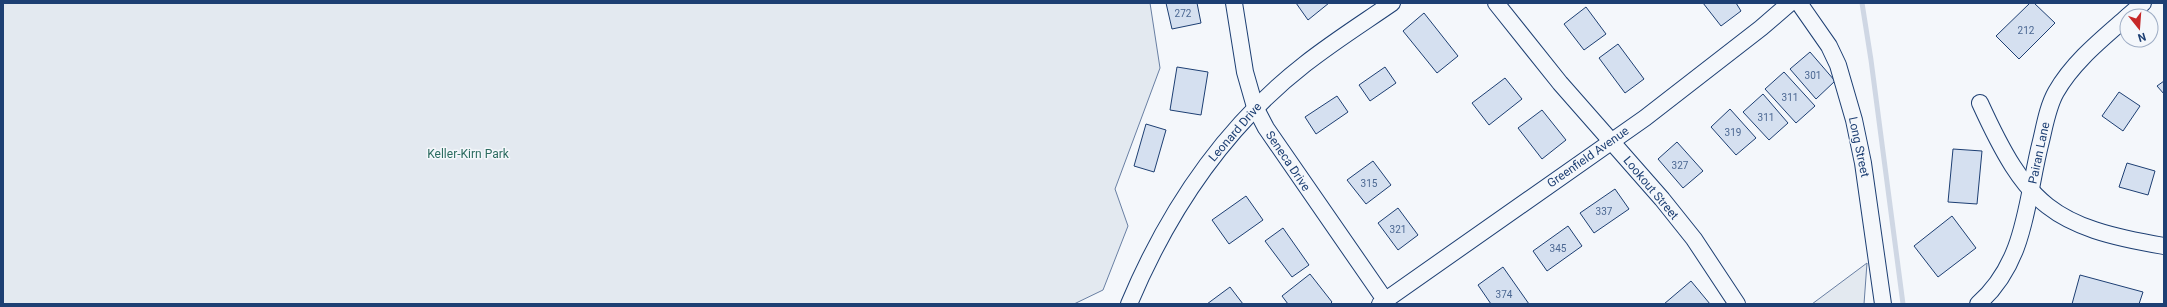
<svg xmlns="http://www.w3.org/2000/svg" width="2167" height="307" viewBox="0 0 2167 307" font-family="Roboto,sans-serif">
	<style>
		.green { fill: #e3e9f0; stroke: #687fa3 }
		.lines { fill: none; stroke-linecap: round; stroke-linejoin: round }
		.stream { stroke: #cfd7e4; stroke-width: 5 }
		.building { fill: #d5e0f0; stroke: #1d3f73 }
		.street-casing { stroke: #1d3f73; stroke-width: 18 }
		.street { stroke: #f4f7fb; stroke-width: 16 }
		.labels { text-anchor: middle; stroke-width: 3; stroke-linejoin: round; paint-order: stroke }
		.number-label { font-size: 10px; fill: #4b6792 }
		.street-label { font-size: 12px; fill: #1d3f73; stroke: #f4f7fb }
		.park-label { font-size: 12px; fill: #2c6c60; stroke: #f4f7fb }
	</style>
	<rect width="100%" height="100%" fill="#f4f7fb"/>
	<!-- green -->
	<g class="green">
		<polygon points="3,3 1150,3 1160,68 1115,189 1128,226 1103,290 1074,304 3,304"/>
		<polygon points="1867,263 1864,304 1812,304"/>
	</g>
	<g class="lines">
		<!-- stream -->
		<polyline class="stream" points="1862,3 1871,60 1903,304"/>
	</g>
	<!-- building -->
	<g class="building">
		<polygon points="1166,3 1197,3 1201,23 1172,29"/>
		<polygon points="1296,3 1329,3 1308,20"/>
		<polygon points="1703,3 1736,3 1741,11 1721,26"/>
		<polygon points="2030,3 2034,3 2055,23 2019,59 1996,36"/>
		<polygon points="1586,7 1606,34 1584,50 1564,24"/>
		<polygon points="1424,13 1458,56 1437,73 1403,31"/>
		<polygon points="1618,44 1644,79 1625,93 1599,58"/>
		<polygon points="1810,52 1835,81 1816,99 1790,69"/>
		<polygon points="1177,67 1208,72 1201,115 1170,110"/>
		<polygon points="1385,67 1396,83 1370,101 1359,85"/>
		<polygon points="1784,72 1815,106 1796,123 1765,89"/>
		<polygon points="1505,78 1522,99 1489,125 1472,103"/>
		<polygon points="2164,81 2164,94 2157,86"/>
		<polygon points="2119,92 2140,106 2123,131 2102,116"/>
		<polygon points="1763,94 1788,123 1769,140 1743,112"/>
		<polygon points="1337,96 1348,112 1316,134 1305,117"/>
		<polygon points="1730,109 1756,138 1736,155 1711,127"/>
		<polygon points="1542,110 1566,140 1542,159 1518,128"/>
		<polygon points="1146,124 1166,130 1154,172 1134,166"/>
		<polygon points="1677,142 1703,171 1683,188 1658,159"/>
		<polygon points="1953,149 1982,151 1977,204 1948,202"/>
		<polygon points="1373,161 1391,185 1366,204 1347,180"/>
		<polygon points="2127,163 2155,171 2148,195 2119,187"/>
		<polygon points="1615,189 1629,209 1594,233 1580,213"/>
		<polygon points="1246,196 1263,220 1229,244 1212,220"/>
		<polygon points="1398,208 1418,235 1398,250 1378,223"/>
		<polygon points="1952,216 1976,248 1938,277 1914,246"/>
		<polygon points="1568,226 1582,246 1547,271 1533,251"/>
		<polygon points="1283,228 1309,265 1292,277 1265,241"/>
		<polygon points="1503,267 1529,304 1491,304 1478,285"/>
		<polygon points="1310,274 1332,302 1330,304 1288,304 1282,296"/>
		<polygon points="2080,275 2143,292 2139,304 2072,304"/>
		<polygon points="1691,281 1710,304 1664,304"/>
		<polygon points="1230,287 1243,304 1207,304"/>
	</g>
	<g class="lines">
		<defs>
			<g id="street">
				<polyline points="1234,3 1245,72 1255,107 1266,128 1385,300"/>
				<polyline points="1496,3 1560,83 1662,199 1694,239 1737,304"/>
				<polyline points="1799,3 1829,46 1838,65 1854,120 1863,163 1883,304"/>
				<polyline points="2128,16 2143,3"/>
				<path d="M 1980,103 C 2027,206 2052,227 2164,246"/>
				<path d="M 1129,304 C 1168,211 1224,127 1305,64 C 1333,42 1363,23 1392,3"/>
				<polyline points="1380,304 1645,118 1761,28 1790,3"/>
				<path d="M 1978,304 C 2027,261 2026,199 2041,141 C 2045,124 2048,106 2056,92 C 2073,62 2102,39 2127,17"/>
			</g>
		</defs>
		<!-- street casing -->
		<use href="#street" class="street-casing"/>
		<!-- street -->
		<use href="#street" class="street"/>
	</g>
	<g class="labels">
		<!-- number labels -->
		<g class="number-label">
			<text x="1183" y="17">272</text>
			<text x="2026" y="34">212</text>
			<text x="1813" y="79">301</text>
			<text x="1790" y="101">311</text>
			<text x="1766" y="121">311</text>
			<text x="1733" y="136">319</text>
			<text x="1680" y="169">327</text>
			<text x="1369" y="187">315</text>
			<text x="1604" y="215">337</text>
			<text x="1398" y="233">321</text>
			<text x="1558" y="252">345</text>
			<text x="1504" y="298">374</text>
		</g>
		<!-- street labels -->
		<g class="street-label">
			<text transform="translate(1235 132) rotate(-49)" y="4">Leonard Drive</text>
			<text transform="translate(1859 147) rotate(78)" y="4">Long Street</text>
			<text transform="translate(2039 153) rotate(-78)" y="4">Pairan Lane</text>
			<text transform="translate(1588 157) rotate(-35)" y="4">Greenfield Avenue</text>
			<text transform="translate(1288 161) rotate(56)" y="4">Seneca Drive</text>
			<text transform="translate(1651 188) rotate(50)" y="4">Lookout Street</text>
		</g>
		<!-- park labels -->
		<g class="park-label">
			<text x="468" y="158">Keller-Kirn Park</text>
		</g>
	</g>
	<!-- border -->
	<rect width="2167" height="307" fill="none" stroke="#1d3f73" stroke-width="8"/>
	<!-- north arrow -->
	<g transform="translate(2139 28) rotate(163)"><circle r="19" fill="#f4f7fb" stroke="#9eadc5"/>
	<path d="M0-3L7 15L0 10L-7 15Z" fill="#c62828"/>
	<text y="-6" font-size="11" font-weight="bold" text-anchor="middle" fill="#1d3f73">N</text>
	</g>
</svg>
